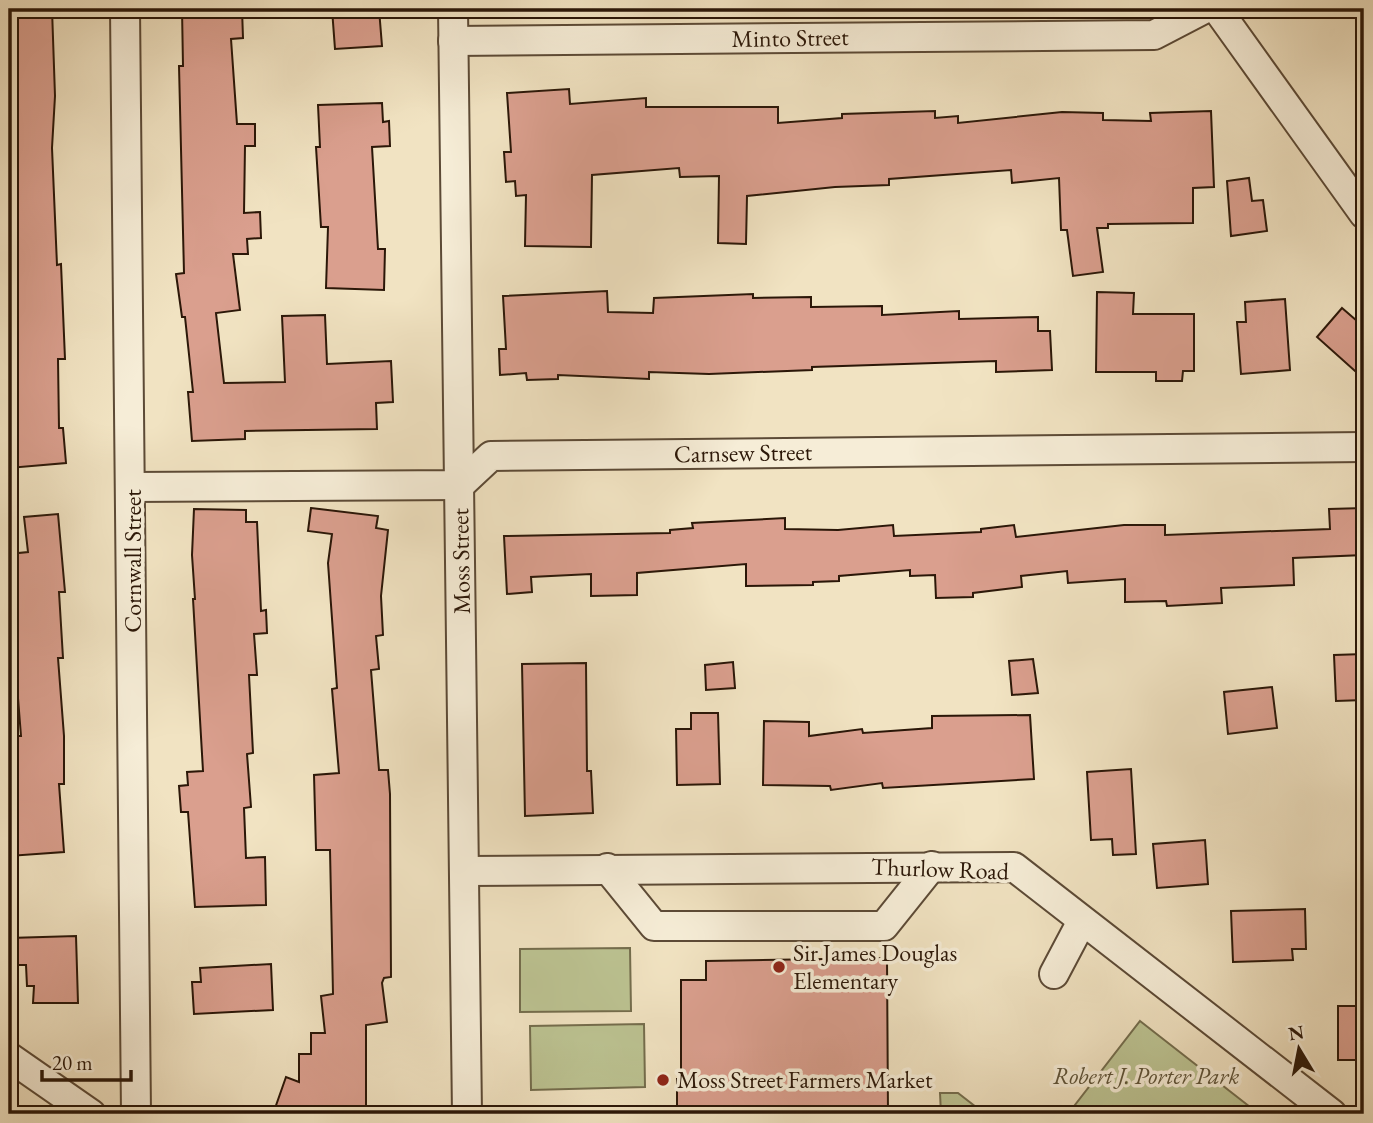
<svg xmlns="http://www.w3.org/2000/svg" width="1373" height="1123" viewBox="0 0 1373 1123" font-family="'EB Garamond',serif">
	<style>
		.green { fill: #bcc392; stroke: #746d4d; stroke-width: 2 }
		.building { fill: #da9f8e; stroke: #2b1708; stroke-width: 2 }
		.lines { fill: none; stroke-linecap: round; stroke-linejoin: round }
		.minor-casing { stroke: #5c4a36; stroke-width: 32 }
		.minor { stroke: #f6edd7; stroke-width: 28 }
		.poi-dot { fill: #8f2418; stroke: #f6edd7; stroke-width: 2.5 }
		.labels { text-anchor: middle; stroke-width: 7; stroke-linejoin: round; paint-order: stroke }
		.street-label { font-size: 24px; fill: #2b1708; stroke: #f6edd7 }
		.poi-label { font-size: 24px; fill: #2b1708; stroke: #f6edd7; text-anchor: start }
		.park-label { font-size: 24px; font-style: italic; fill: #5e5338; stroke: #f6edd7 }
	</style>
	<rect width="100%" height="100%" fill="#f1e3c2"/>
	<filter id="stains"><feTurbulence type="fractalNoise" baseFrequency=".00286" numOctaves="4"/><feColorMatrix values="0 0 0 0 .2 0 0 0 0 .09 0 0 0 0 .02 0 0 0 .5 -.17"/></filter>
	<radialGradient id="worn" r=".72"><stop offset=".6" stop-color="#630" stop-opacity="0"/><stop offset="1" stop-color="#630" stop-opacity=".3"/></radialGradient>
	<!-- green -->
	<g class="green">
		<polygon points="630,948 631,1011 520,1012 520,949"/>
		<polygon points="1140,1021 1259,1114 1068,1114"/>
		<polygon points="644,1024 645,1087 531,1090 530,1026"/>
		<polygon points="940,1093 958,1093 985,1114 941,1114"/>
		<polygon points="567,1109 567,1114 525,1114 525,1110"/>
	</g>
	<!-- building -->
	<g class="building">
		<polygon points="9,9 52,9 55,96 52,148 57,265 61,264 65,359 58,359 59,428 63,428 66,463 9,468 10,383 16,383 14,336 9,337"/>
		<polygon points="182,9 242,9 243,38 231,39 237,124 255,124 255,146 245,146 244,213 260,212 261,238 247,239 248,254 233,254 240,310 216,313 224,383 285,382 282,316 325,315 327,364 391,361 393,402 376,403 377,429 245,431 245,439 192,441 188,392 193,392 185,317 182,317 176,274 184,273 179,66 183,66"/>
		<polygon points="332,9 379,9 382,46 335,49"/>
		<polygon points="569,89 570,104 646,98 646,107 778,107 778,123 842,118 842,114 935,111 935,118 958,116 958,123 1062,112 1103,113 1103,120 1151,121 1150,113 1211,111 1214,187 1193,188 1193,223 1108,224 1108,228 1097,228 1103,272 1073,276 1067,230 1061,230 1059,178 1012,183 1011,170 889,179 889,185 835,187 747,196 746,244 718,243 719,176 680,177 679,168 592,175 591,247 525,246 526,195 516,196 515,181 506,182 504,152 511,152 507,93"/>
		<polygon points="382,103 383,122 389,121 390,146 372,147 378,249 385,249 384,290 326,288 328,227 321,227 316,147 320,147 318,105"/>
		<polygon points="1249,178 1252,201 1263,200 1267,231 1231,236 1227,181"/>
		<polygon points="607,291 608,312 653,313 654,298 753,294 753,298 811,297 811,307 882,306 882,315 959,311 959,319 1038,317 1038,331 1050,331 1052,370 996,372 996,361 812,367 812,370 709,374 649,372 649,379 558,375 558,379 527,380 526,373 500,375 499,349 506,349 503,296"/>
		<polygon points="1097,292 1134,293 1133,314 1194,314 1194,371 1183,371 1182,381 1156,381 1156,372 1096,372"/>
		<polygon points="1285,299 1290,370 1241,374 1237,322 1246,322 1245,302"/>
		<polygon points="1342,308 1364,327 1364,379 1317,337"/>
		<polygon points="311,508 378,516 376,528 388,530 381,596 383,635 376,636 379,669 371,670 379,770 388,770 390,794 391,977 384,978 382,983 387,1022 366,1025 366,1114 273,1114 286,1077 299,1082 299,1054 311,1054 311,1033 325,1033 321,996 333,994 330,850 316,850 314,775 339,773 332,689 337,688 328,563 332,534 308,531"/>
		<polygon points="1364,508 1364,555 1293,558 1294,585 1221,588 1222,603 1167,606 1166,601 1125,602 1125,579 1068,583 1067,571 1021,576 1022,587 973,593 973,597 936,598 935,575 910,576 910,570 839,576 839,581 813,582 813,585 746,586 746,564 637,573 637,595 591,596 591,574 531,577 532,592 507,594 504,536 670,533 670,530 693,528 692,523 785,518 785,529 838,530 893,525 894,536 981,532 981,529 1014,525 1016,537 1124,525 1165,525 1165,535 1330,529 1329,509"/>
		<polygon points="194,509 246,510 246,522 257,522 261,611 266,610 267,633 254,634 257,675 249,675 253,753 247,754 251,807 244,808 246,858 265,857 266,905 195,907 188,812 181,812 179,786 188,785 187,772 203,771 193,599 195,599 192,555"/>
		<polygon points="58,514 65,592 59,592 63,658 58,658 64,736 64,784 59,784 64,852 9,856 9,736 21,736 14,648 9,648 9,554 28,552 24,517"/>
		<polygon points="1364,654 1364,700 1336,701 1334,655"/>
		<polygon points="1033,659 1038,693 1012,695 1009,661"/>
		<polygon points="733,662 735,688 706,690 705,665"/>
		<polygon points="586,663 587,771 591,771 593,813 525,816 522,664"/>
		<polygon points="1272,687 1277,728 1228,734 1224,692"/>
		<polygon points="691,713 718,713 720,784 677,785 676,729 691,729"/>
		<polygon points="1030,715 1034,779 883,788 882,783 831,790 830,786 763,785 764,721 809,722 809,736 862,729 863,733 932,728 932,716"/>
		<polygon points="1131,769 1136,854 1113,855 1112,839 1091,840 1087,772"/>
		<polygon points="1205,840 1208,884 1157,888 1153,844"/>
		<polygon points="1305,909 1306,949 1292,949 1293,960 1233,962 1231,911"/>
		<polygon points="76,936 78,1003 33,1003 34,986 27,986 26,965 9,965 9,938"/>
		<polygon points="887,958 888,1114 677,1114 677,1079 681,1079 681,980 706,980 706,961"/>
		<polygon points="271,964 273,1010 194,1014 192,982 201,982 200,968"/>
		<rect x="1338" y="1006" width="26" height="54"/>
	</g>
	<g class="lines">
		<defs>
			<g id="minor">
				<polyline points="125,9 136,1114"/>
				<polyline points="453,9 467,1114"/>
				<polyline points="1217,9 1364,214"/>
				<polyline points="453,41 1154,35 1204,9"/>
				<polyline points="132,487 460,485 491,456 1364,447"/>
				<polyline points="607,868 654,926 884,926 932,866"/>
				<polyline points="466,871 1014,867 1332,1114"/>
				<polyline points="1054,974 1082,921"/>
				<polyline points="9,1057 91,1114"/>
			</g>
		</defs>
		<!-- minor casing -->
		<use href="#minor" class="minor-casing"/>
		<!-- minor -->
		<use href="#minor" class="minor"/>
	</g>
	<!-- markers -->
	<g class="poi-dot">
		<circle cx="779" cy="967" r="7"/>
		<circle cx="663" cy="1080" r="7"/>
	</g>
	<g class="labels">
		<!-- street labels -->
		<g class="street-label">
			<text transform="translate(790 38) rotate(-1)" y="8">Minto Street</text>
			<text transform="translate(743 453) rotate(-1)" y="8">Carnsew Street</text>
			<text transform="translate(133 561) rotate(-90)" y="8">Cornwall Street</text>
			<text transform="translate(461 561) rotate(-91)" y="8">Moss Street</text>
			<text transform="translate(940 869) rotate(2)" y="8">Thurlow Road</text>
		</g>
		<!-- poi labels -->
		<g class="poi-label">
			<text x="793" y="961">Sir James Douglas<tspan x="793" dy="28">Elementary</tspan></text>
			<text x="677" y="1088">Moss Street Farmers Market</text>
		</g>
		<!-- park labels -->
		<g class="park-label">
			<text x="1146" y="1084">Robert J. Porter Park</text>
		</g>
	</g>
	<!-- margin -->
	<rect width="1373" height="1123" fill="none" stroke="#f1e3c2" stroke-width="35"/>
	<rect x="10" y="10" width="1352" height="1102" fill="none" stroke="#2b1708" stroke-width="3.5"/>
	<rect x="18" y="18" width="1338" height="1088" fill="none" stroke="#2b1708" stroke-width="2"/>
	<!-- north arrow -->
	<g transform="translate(1299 1049) rotate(350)" stroke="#f6edd7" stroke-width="5" paint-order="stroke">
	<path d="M0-5L12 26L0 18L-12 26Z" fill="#2b1708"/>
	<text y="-10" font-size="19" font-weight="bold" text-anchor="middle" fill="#2b1708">N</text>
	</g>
	<!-- scale -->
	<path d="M42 1070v10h89v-10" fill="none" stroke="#2b1708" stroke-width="3.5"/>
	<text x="52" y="1070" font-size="21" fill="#2b1708" stroke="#f6edd7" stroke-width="5" paint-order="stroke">20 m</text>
	<rect width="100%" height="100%" filter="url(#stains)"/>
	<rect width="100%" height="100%" fill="url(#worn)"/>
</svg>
